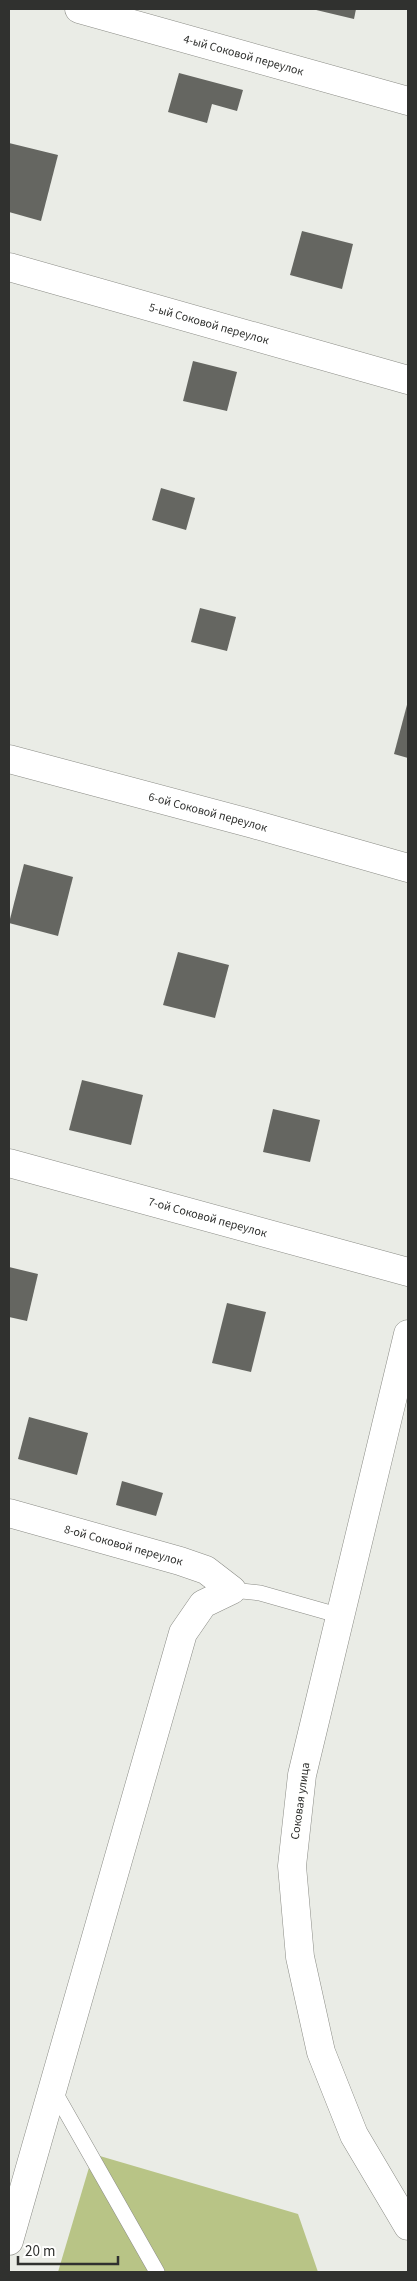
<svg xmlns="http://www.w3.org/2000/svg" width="417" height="2281" viewBox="0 0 417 2281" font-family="'Source Sans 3',sans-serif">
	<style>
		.green { fill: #b8c486 }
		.building { fill: #656661 }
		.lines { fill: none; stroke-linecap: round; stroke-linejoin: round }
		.service-casing { stroke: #8b8c86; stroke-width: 16 }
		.minor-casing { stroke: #8b8c86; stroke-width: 29 }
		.service { stroke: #fff; stroke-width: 15 }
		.minor { stroke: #fff; stroke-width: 28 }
		.labels { text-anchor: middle; stroke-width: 5; stroke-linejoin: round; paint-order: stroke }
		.street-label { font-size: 12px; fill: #30312f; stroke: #fffffe }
	</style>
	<rect width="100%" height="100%" fill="#eaece6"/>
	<!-- green -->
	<polygon class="green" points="93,2154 298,2214 318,2272 58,2272"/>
	<!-- building -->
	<g class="building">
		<polygon points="312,9 356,9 354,19"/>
		<polygon points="179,73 243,90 237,111 212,104 207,123 168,112"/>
		<polygon points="9,143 58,155 41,221 9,212"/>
		<polygon points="302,231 353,244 342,289 290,275"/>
		<polygon points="193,361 237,372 227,411 183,401"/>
		<polygon points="161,488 195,498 186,530 152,520"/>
		<polygon points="200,608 236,617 227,651 191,642"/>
		<polygon points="408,701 408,758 394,754"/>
		<polygon points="24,864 73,877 58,936 9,923"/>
		<polygon points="178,952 229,965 215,1018 163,1005"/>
		<polygon points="82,1080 143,1095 131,1145 69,1130"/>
		<polygon points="273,1109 320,1120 310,1162 263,1152"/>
		<polygon points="9,1267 38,1274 27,1321 9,1317"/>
		<polygon points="227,1303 266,1312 251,1372 212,1363"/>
		<polygon points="29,1417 88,1433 77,1475 18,1459"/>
		<polygon points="122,1481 163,1493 156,1516 116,1505"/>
	</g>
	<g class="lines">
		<defs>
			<g id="service">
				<polyline points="232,1590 260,1593 341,1616"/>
				<polyline points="53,2089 157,2272"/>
			</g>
			<g id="minor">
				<path id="s1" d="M 79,9 L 408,101"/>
				<path id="s2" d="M 9,267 L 408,380"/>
				<path id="s3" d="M 9,759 L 253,824 L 408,868"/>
				<path id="s4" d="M 9,1163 L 408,1272"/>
				<polyline points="408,1334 302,1775 292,1866 300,1957 321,2052 354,2135 408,2226"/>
				<path id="s5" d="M 9,1513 L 180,1561 L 206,1570 L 232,1590 L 203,1604 L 183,1633 L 9,2241"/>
			</g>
		</defs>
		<!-- service casing -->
		<use href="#service" class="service-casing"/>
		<!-- minor casing -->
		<use href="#minor" class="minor-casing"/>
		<!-- service -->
		<use href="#service" class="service"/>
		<!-- minor -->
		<use href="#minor" class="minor"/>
	</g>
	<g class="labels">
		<!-- street labels -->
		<g class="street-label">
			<text dy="4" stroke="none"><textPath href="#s1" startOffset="171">4-ый Соковой переулок</textPath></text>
			<text dy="4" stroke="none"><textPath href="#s2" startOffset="208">5-ый Соковой переулок</textPath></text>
			<text dy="4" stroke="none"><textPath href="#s3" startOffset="206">6-ой Соковой переулок</textPath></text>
			<text dy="4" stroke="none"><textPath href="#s4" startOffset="206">7-ой Соковой переулок</textPath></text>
			<text dy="4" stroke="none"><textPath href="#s5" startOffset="119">8-ой Соковой переулок</textPath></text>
			<text transform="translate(300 1801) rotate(-82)" y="4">Соковая улица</text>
		</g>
	</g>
	<!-- border -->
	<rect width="417" height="2281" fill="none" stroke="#30312f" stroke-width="20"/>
	<!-- scale -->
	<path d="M18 2256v8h100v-8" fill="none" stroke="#30312f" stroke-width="2.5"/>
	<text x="25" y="2256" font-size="15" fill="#30312f" stroke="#fffffe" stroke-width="4" paint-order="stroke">20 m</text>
</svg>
